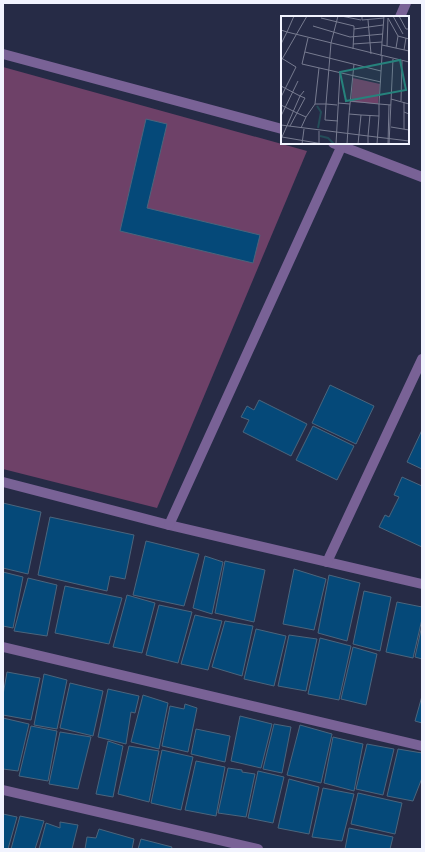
<svg xmlns="http://www.w3.org/2000/svg" width="425" height="852" viewBox="0 0 425 852" font-family="'Archivo Narrow',sans-serif">
	<style>
		.green { fill: #6e4168 }
		.building { fill: #054979; stroke: #4b657d }
		.lines { fill: none; stroke-linecap: round; stroke-linejoin: round }
		.minor { stroke: #796296; stroke-width: 10 }
		.inset-river { fill: none; stroke: #244d59; stroke-width: 2 }
		.inset-road { fill: none; stroke: #777b90; stroke-width: 1 }
		.view { fill: #26827c; fill-opacity: 0.15; stroke: #26827c; stroke-width: 2 }
		.inset-edge { fill: none; stroke: #f1f3fe; stroke-width: 2 }
	</style>
	<rect width="100%" height="100%" fill="#262b46"/>
	<!-- green -->
	<polygon class="green" points="3,67 307,151 157,508 3,469"/>
	<!-- building -->
	<g class="building">
		<polygon points="146,119 167,124 147,208 260,235 253,263 120,231"/>
		<polygon points="330,385 374,406 356,444 312,423"/>
		<polygon points="259,400 307,424 291,456 243,432 249,420 241,417 247,406 254,410"/>
		<polygon points="313,426 354,446 337,480 296,460"/>
		<polygon points="422,430 422,469 407,462"/>
		<polygon points="402,477 422,486 422,547 379,527 385,515 389,517 399,497 394,495"/>
		<polygon points="3,503 41,512 28,574 3,568"/>
		<polygon points="50,517 134,535 125,579 110,576 107,591 38,575"/>
		<polygon points="146,541 199,554 184,606 133,595"/>
		<polygon points="205,556 223,562 212,614 193,608"/>
		<polygon points="225,561 265,570 254,622 215,613"/>
		<polygon points="294,569 326,579 314,630 283,624"/>
		<polygon points="3,572 23,577 13,628 3,626"/>
		<polygon points="329,575 360,583 347,641 318,633"/>
		<polygon points="28,578 57,585 47,636 14,631"/>
		<polygon points="65,586 122,598 109,644 55,633"/>
		<polygon points="364,591 391,597 380,651 353,644"/>
		<polygon points="127,595 155,603 142,653 113,647"/>
		<polygon points="397,602 422,607 422,619 413,658 386,652"/>
		<polygon points="159,605 192,612 178,663 146,655"/>
		<polygon points="195,615 222,621 208,670 181,664"/>
		<polygon points="225,621 253,626 242,676 212,667"/>
		<polygon points="422,625 422,659 415,657"/>
		<polygon points="256,629 286,636 274,686 244,679"/>
		<polygon points="289,635 317,639 306,691 278,686"/>
		<polygon points="320,638 351,646 339,700 308,694"/>
		<polygon points="353,647 377,654 366,705 341,699"/>
		<polygon points="7,672 40,678 31,720 3,715 3,695"/>
		<polygon points="44,674 67,680 57,729 34,725"/>
		<polygon points="70,683 103,691 93,736 60,728"/>
		<polygon points="108,689 139,696 135,713 131,712 126,744 98,737"/>
		<polygon points="143,695 168,703 159,749 131,742"/>
		<polygon points="422,696 422,723 415,721"/>
		<polygon points="185,704 197,708 188,752 162,746 170,706 184,709"/>
		<polygon points="240,716 272,724 261,768 231,761"/>
		<polygon points="3,718 29,724 18,771 3,769"/>
		<polygon points="274,724 291,727 282,773 263,769"/>
		<polygon points="300,725 332,734 321,783 287,775"/>
		<polygon points="31,726 57,731 48,781 19,776"/>
		<polygon points="196,729 230,736 225,762 191,754"/>
		<polygon points="60,732 91,737 78,789 49,784"/>
		<polygon points="333,737 363,744 354,791 324,783"/>
		<polygon points="108,741 123,746 113,797 96,794"/>
		<polygon points="367,744 394,749 383,795 356,789"/>
		<polygon points="129,746 159,751 149,802 118,794"/>
		<polygon points="398,749 422,753 422,778 413,801 387,796"/>
		<polygon points="162,750 193,757 181,810 151,803"/>
		<polygon points="196,761 225,767 216,816 185,810"/>
		<polygon points="228,768 242,770 242,772 255,774 246,817 218,813"/>
		<polygon points="258,771 284,777 273,823 248,818"/>
		<polygon points="289,779 319,787 309,834 278,828"/>
		<polygon points="323,788 354,794 342,841 312,837"/>
		<polygon points="358,793 402,803 395,834 351,824"/>
		<polygon points="3,814 17,817 8,849 3,849"/>
		<polygon points="20,816 44,821 35,849 11,849"/>
		<polygon points="60,822 78,825 72,849 39,849 46,823 60,828"/>
		<polygon points="349,828 393,837 390,849 345,849"/>
		<polygon points="99,829 134,839 132,849 85,849 87,837 96,838"/>
		<polygon points="141,839 172,847 171,849 138,849"/>
	</g>
	<g class="lines">
		<!-- minor -->
		<g class="minor">
			<polyline points="400,17 406,3"/>
			<polyline points="3,54 282,129"/>
			<polyline points="333,143 422,177"/>
			<polyline points="3,482 169,525 422,584"/>
			<polyline points="169,525 343,143"/>
			<polyline points="327,562 422,359"/>
			<polyline points="3,647 422,746"/>
			<polyline points="3,790 258,849"/>
		</g>
	</g>
	<!-- overview -->
	<g transform="translate(281 16)">
		<rect width="128" height="128" fill="#262b46"/>
		<path d="M 72,62 L 99,68 L 97,88 L 70,86 Z" fill="#6e4168"/>
		<path class="inset-river" d="M 36,90 L 40,96 L 37,112M 39,120 L 47,122 L 53,128"/>
		<path class="inset-road" d="M 60,0 L 80,4M 81,0 L 81,4 L 103,2M 112,0 L 122,18M 118,0 L 125,13 L 128,13M 40,2 L 73,10 L 73,13M 87,4 L 90,38M 32,10 L 69,21 L 102,18M 0,14 L 6,16 L 13,0M 27,22 L 21,48 L 100,66M 0,28 L 6,16 L 128,46M 72,28 L 101,26M 101,29 L 128,35M 106,30 L 107,2 L 117,20 L 128,23M 115,32 L 117,20M 72,33 L 73,13 L 102,9M 123,34 L 125,22M 24,36 L 100,55M 100,40 L 103,0M 101,40 L 98,88 L 110,89M 0,45 L 26,0M 73,48 L 68,98 L 80,99 L 77,128M 0,70 L 19,80 L 1,121 L 42,128M 0,81 L 15,51 L 2,43M 110,83 L 128,88M 69,85 L 98,88 L 98,100 L 80,99M 120,85 L 121,45M 123,86 L 123,96 L 128,98M 57,87 L 69,88M 34,88 L 38,52M 0,89 L 16,97 L 9,110M 56,89 L 45,88 L 44,104 L 57,105M 123,96 L 123,113M 0,100 L 17,65M 25,101 L 34,88 L 45,88 L 50,27 L 57,0M 0,109 L 87,120 L 89,99M 110,111 L 128,114M 20,112 L 25,101 L 16,97 L 24,82 L 19,80 L 23,75M 38,115 L 38,128M 21,128 L 23,113M 55,128 L 59,57M 66,128 L 68,98M 87,128 L 87,120 L 128,125M 96,128 L 98,100M 107,128 L 108,89M 108,128 L 112,43"/>
		<path class="view" d="M 119,44 L 125,74 L 65,85 L 59,56 Z"/>
		<rect width="128" height="128" class="inset-edge"/>
	</g>
	<!-- border -->
	<rect width="425" height="852" fill="none" stroke="#f1f3fe" stroke-width="8"/>
</svg>
